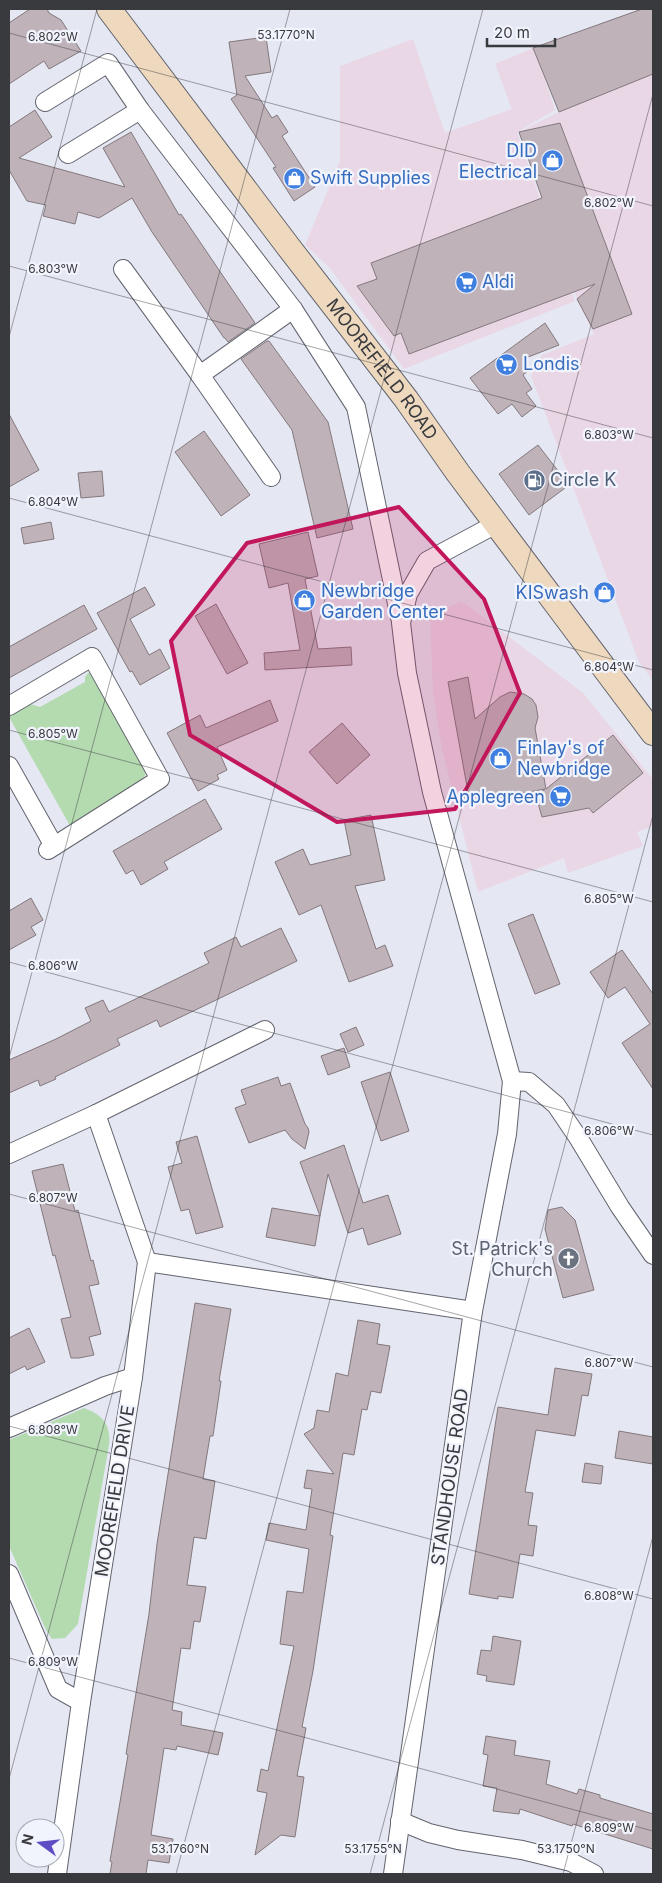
<svg xmlns="http://www.w3.org/2000/svg" width="662" height="1883" viewBox="0 0 662 1883" font-family="Inter,sans-serif">
	<style>
		.commercial { fill: #ead7e6 }
		.green { fill: #b4dbb0 }
		.building { fill: #bfb3b9; stroke: #83787d }
		.lines { fill: none; stroke-linecap: round; stroke-linejoin: round }
		.street-casing { stroke: #62646e; stroke-width: 20 }
		.secondary-casing { stroke: #62646e; stroke-width: 26 }
		.street { stroke: #fff; stroke-width: 18 }
		.secondary { stroke: #eed9be; stroke-width: 24 }
		.marked { fill: #c2185b; fill-opacity: 0.2; stroke: #c2185b; stroke-width: 4; stroke-linejoin: round }
		.ticks { fill: none; stroke: #393a3e; stroke-width: 1; stroke-opacity: 0.45 }
		.labels { text-anchor: middle; stroke-width: 4.5; stroke-linejoin: round; paint-order: stroke }
		.shop-label { font-size: 18px; fill: #366cbe; stroke: #f2f4fd; text-anchor: start }
		.street-label { font-size: 18px; fill: #393a3e; stroke: #f2f4fd }
		.service-label { font-size: 18px; fill: #4e5e75; stroke: #f2f4fd; text-anchor: start }
		.worship-label { font-size: 18px; fill: #5b616d; stroke: #f2f4fd; text-anchor: end }
		.ticks-label { font-size: 12px; text-anchor: middle; fill: #393a3e; stroke: #f2f4fd; stroke-width: 4.5; stroke-linejoin: round; paint-order: stroke }
	</style>
	<rect width="100%" height="100%" fill="#e5e7f2"/>
	<!-- commercial -->
	<g class="commercial">
		<polygon points="642,9 653,9 653,681 639,662 531,376 542,355 594,334 578,302 519,132 559,112 540,65 555,110 517,132 575,301 404,369 329,267 305,245 340,161 340,66 413,39 445,133 512,109 495,64 533,48"/>
		<polygon points="461,602 466,604 583,693 648,773 653,780 653,826 637,832 643,846 568,873 564,858 478,892 442,749 433,693 430,614"/>
	</g>
	<!-- green -->
	<g class="green">
		<polygon points="88,673 91,673 147,772 139,784 76,821 77,826 73,831 9,717 9,714 27,703 40,707 85,682 85,677"/>
		<path d="M 84,1408 C 103,1415 111,1425 109,1445 L 78,1624 L 65,1638 L 52,1639 L 46,1630 L 9,1546 L 9,1440 Z"/>
	</g>
	<!-- building -->
	<g class="building">
		<polygon points="30,9 47,9 49,13 61,20 81,51 49,69 44,61 9,84 9,23"/>
		<polygon points="642,9 653,9 653,74 559,112 533,48"/>
		<polygon points="266,37 271,72 245,76 272,118 277,115 288,132 282,136 315,187 294,201 273,168 276,167 231,99 237,95 229,42"/>
		<polygon points="35,110 52,137 19,158 125,187 103,148 131,132 179,215 181,214 255,323 228,342 225,338 224,338 152,232 132,198 99,218 78,212 75,224 43,216 46,205 27,201 9,170 9,127"/>
		<polygon points="560,123 632,314 593,329 577,299 595,284 409,354 401,333 394,336 357,286 377,279 371,263 542,198 519,132"/>
		<polygon points="545,323 559,345 523,359 529,370 523,375 532,389 526,393 536,406 522,417 512,404 498,414 470,378"/>
		<polygon points="267,341 269,341 328,422 353,529 317,538 292,430 241,359"/>
		<polygon points="9,414 39,470 9,487"/>
		<polygon points="204,431 250,495 221,516 175,452"/>
		<polygon points="538,445 569,485 529,515 499,474"/>
		<polygon points="102,471 104,496 81,498 78,473"/>
		<polygon points="51,522 54,539 24,544 21,528"/>
		<polygon points="308,532 318,576 305,579 318,649 351,647 352,665 265,670 264,653 300,650 288,583 269,588 259,544"/>
		<polygon points="145,587 155,605 130,619 149,655 160,649 170,668 140,685 132,671 130,672 97,613"/>
		<polygon points="216,604 248,663 227,674 195,616"/>
		<polygon points="84,605 97,629 9,678 9,647"/>
		<polygon points="468,677 475,719 500,697 510,692 524,694 532,699 536,705 538,717 535,728 546,789 613,735 643,773 593,813 589,808 542,817 536,796 545,789 470,803 448,682"/>
		<polygon points="270,700 278,721 217,747 227,770 217,775 219,779 198,791 167,733 200,715 206,728"/>
		<polygon points="342,723 370,755 337,784 309,752"/>
		<polygon points="205,799 222,829 164,862 168,869 141,885 133,870 126,874 113,851"/>
		<polygon points="371,815 385,880 355,886 376,949 385,945 393,966 349,982 321,905 299,915 275,862 303,849 310,865 351,855 344,820"/>
		<polygon points="31,898 43,920 31,927 36,935 9,950 9,911"/>
		<polygon points="533,914 560,984 535,994 508,924"/>
		<polygon points="281,928 297,961 160,1027 157,1020 117,1039 120,1045 55,1077 56,1079 40,1086 38,1080 9,1093 9,1060 56,1039 91,1021 85,1008 103,1000 109,1012 209,963 204,953 236,937 241,947"/>
		<polygon points="622,950 653,994 653,1089 622,1043 650,1024 625,987 608,998 590,972"/>
		<polygon points="356,1027 364,1045 348,1052 340,1034"/>
		<polygon points="344,1048 350,1067 328,1075 321,1056"/>
		<polygon points="390,1072 409,1131 381,1141 361,1082"/>
		<polygon points="278,1077 281,1086 290,1083 305,1124 308,1128 309,1132 305,1149 292,1139 285,1130 249,1143 235,1108 246,1104 241,1090"/>
		<polygon points="197,1136 223,1227 196,1234 189,1209 181,1211 168,1167 182,1163 176,1142"/>
		<polygon points="344,1145 363,1203 388,1195 401,1234 368,1245 363,1228 348,1233 328,1174 320,1216 300,1162"/>
		<polygon points="63,1164 75,1211 78,1210 91,1261 93,1260 99,1284 89,1286 101,1334 89,1337 94,1355 79,1358 71,1358 61,1319 71,1317 55,1255 53,1256 32,1171"/>
		<polygon points="562,1207 575,1220 594,1290 563,1298 545,1229 548,1210"/>
		<polygon points="272,1208 320,1216 315,1246 266,1237"/>
		<polygon points="195,1303 231,1309 219,1381 221,1381 213,1436 210,1436 203,1479 215,1481 206,1539 194,1537 187,1585 206,1587 200,1622 194,1621 190,1649 181,1648 172,1710 182,1712 181,1725 223,1733 218,1755 177,1746 176,1750 164,1748 151,1835 173,1839 169,1863 148,1860 146,1874 110,1874 112,1862 110,1861 128,1755 126,1754 149,1614 157,1544"/>
		<polygon points="358,1320 380,1324 377,1344 390,1346 381,1393 371,1391 367,1410 362,1409 354,1455 343,1453 341,1466 330,1535 333,1536 313,1671 302,1727 306,1728 297,1776 304,1777 295,1837 281,1835 255,1855 267,1793 257,1791 261,1769 268,1771 294,1646 280,1644 287,1591 303,1593 309,1549 266,1540 269,1523 306,1530 312,1489 304,1488 307,1470 334,1474 304,1434 314,1428 317,1410 329,1412 336,1373 348,1376"/>
		<polygon points="29,1328 45,1362 27,1370 25,1366 9,1374 9,1338"/>
		<polygon points="555,1368 592,1374 588,1396 582,1395 575,1436 536,1430 525,1492 533,1493 528,1525 537,1526 533,1556 520,1554 513,1598 498,1596 498,1599 469,1594 498,1407 548,1415"/>
		<polygon points="619,1431 653,1437 653,1464 615,1458"/>
		<polygon points="585,1463 603,1466 601,1484 582,1482"/>
		<polygon points="493,1636 521,1641 514,1685 486,1681 487,1676 477,1674 481,1650 491,1651"/>
		<polygon points="486,1736 516,1741 514,1755 550,1761 546,1784 577,1794 579,1789 600,1795 600,1798 653,1814 653,1849 573,1824 572,1826 520,1809 519,1814 493,1811 497,1788 483,1786 488,1755 483,1754"/>
	</g>
	<g class="lines">
		<defs>
			<g id="street">
				<polyline points="45,102 108,63 140,110 293,309 356,407 400,618"/>
				<polyline points="68,154 140,110"/>
				<polyline points="123,269 200,375 293,309"/>
				<polyline points="200,375 271,477"/>
				<polyline points="9,706 92,657 160,779 48,850"/>
				<polyline points="9,766 54,846"/>
				<polyline points="512,1081 529,1082 556,1105 579,1139 620,1207 653,1255"/>
				<polyline points="9,1154 96,1114 265,1030"/>
				<polyline points="147,1262 473,1311"/>
				<polyline points="9,1428 105,1386 133,1377"/>
				<polyline points="9,1574 58,1689 81,1702"/>
				<polyline points="400,1821 429,1833 458,1840 522,1850 571,1862 594,1874"/>
				<polyline points="57,1874 81,1702 133,1377 147,1262 96,1114"/>
				<polyline points="393,1874 473,1311 507,1134 512,1081 432,792 407,673 401,623 408,594 427,561 496,524"/>
			</g>
			<g id="secondary">
				<path id="s1" d="M 109,9 L 287,245 L 406,399 L 458,473 L 653,733"/>
			</g>
		</defs>
		<!-- street casing -->
		<use href="#street" class="street-casing"/>
		<!-- secondary casing -->
		<use href="#secondary" class="secondary-casing"/>
		<!-- street -->
		<use href="#street" class="street"/>
		<!-- secondary -->
		<use href="#secondary" class="secondary"/>
	</g>
	<!-- marked area -->
	<path class="marked" d="M 399,507 L 484,599 L 520,693 L 455,809 L 337,822 L 190,735 L 171,641 L 247,543 Z"/>
	<!-- ticks -->
	<path class="ticks" d="M 9,33 L 653,206M 9,266 L 653,438M 9,337 L 97,9M 9,498 L 653,670M 9,730 L 653,902M 9,962 L 653,1135M 9,1058 L 290,9M 9,1194 L 653,1367M 9,1426 L 653,1599M 9,1658 L 653,1831M 9,1779 L 483,9M 176,1874 L 653,94M 370,1874 L 653,815M 563,1874 L 653,1536"/>
	<!-- icons -->
	<defs>
		<symbol id="shop-disc" viewBox="-11 -11 22 22"><circle r="9.5" fill="#3f7fe0" stroke="#f2f4fd"/><path d="M-5-2.5h2.3a2.7 3.5 0 0 1 5.4 0H5L5.5 6h-11ZM-1.5-2.5h3a1.5 2.3 0 0 0-3 0Z" fill="#fff"/></symbol>
		<symbol id="supermarket-disc" viewBox="-11 -11 22 22"><circle r="9.5" fill="#3f7fe0" stroke="#f2f4fd"/><path d="M-6-5.5h2.5l.6 2H6L4.5 2H-2.5L-4.4-4H-6ZM-1.5 3.2a1.3 1.3 0 1 0 .1 0ZM3 3.2a1.3 1.3 0 1 0 .1 0Z" fill="#fff"/></symbol>
		<symbol id="fuel-disc" viewBox="-11 -11 22 22"><circle r="9.5" fill="#5c6f8a" stroke="#f2f4fd"/><path d="M-5.5-6h7V0h2V4h1.3V-2.5L3-4.5l.8-.8L6-3V5H2.5V1h-1V6h-7ZM-4.2-4.7v3.2H.2V-4.7Z" fill="#fff"/></symbol>
		<symbol id="church-disc" viewBox="-11 -11 22 22"><circle r="9.5" fill="#6b7280" stroke="#f2f4fd"/><path d="M-1.2-6h2.4v3.5h3.3v2.4h-3.3V6h-2.4V-.1h-3.3v-2.4h3.3Z" fill="#fff"/></symbol>
	</defs>
	<g fill-rule="evenodd">
		<use href="#shop-disc" x="540" y="148" width="25" height="25"/>
		<use href="#shop-disc" x="282" y="166" width="25" height="25"/>
		<use href="#supermarket-disc" x="454" y="270" width="25" height="25"/>
		<use href="#supermarket-disc" x="494" y="352" width="25" height="25"/>
		<use href="#fuel-disc" x="522" y="468" width="25" height="25"/>
		<use href="#shop-disc" x="592" y="580" width="25" height="25"/>
		<use href="#shop-disc" x="292" y="588" width="25" height="25"/>
		<use href="#shop-disc" x="488" y="746" width="25" height="25"/>
		<use href="#supermarket-disc" x="548" y="784" width="25" height="25"/>
		<use href="#church-disc" x="556" y="1246" width="25" height="25"/>
	</g>
	<g class="labels">
		<!-- shop labels -->
		<g class="shop-label">
			<text x="537" y="157" text-anchor="end">DID<tspan x="537" dy="21">Electrical</tspan></text>
			<text x="310" y="184">Swift Supplies</text>
			<text x="482" y="288">Aldi</text>
			<text x="523" y="370">Londis</text>
			<text x="321" y="597">Newbridge<tspan x="321" dy="21">Garden Center</tspan></text>
			<text x="589" y="599" text-anchor="end">KISwash</text>
			<text x="517" y="754">Finlay's of<tspan x="517" dy="21">Newbridge</tspan></text>
			<text x="545" y="803" text-anchor="end">Applegreen</text>
		</g>
		<!-- street labels -->
		<g class="street-label">
			<text dy="6" stroke="none"><textPath href="#s1" startOffset="452">MOOREFIELD ROAD</textPath></text>
			<text transform="translate(450 1477) rotate(-82)" y="6">STANDHOUSE ROAD</text>
			<text transform="translate(115 1491) rotate(-81)" y="6">MOOREFIELD DRIVE</text>
		</g>
		<!-- service labels -->
		<g class="service-label">
			<text x="550" y="486">Circle K</text>
		</g>
		<!-- worship labels -->
		<g class="worship-label">
			<text x="553" y="1255">St. Patrick's<tspan x="553" dy="21">Church</tspan></text>
		</g>
	</g>
	<g class="ticks-label">
		<text x="286" y="39">53.1770°N</text>
		<text x="53" y="41">6.802°W</text>
		<text x="609" y="207">6.802°W</text>
		<text x="53" y="273">6.803°W</text>
		<text x="609" y="439">6.803°W</text>
		<text x="53" y="506">6.804°W</text>
		<text x="609" y="671">6.804°W</text>
		<text x="53" y="738">6.805°W</text>
		<text x="609" y="903">6.805°W</text>
		<text x="53" y="970">6.806°W</text>
		<text x="609" y="1135">6.806°W</text>
		<text x="53" y="1202">6.807°W</text>
		<text x="609" y="1367">6.807°W</text>
		<text x="53" y="1434">6.808°W</text>
		<text x="609" y="1600">6.808°W</text>
		<text x="53" y="1666">6.809°W</text>
		<text x="609" y="1832">6.809°W</text>
		<text x="180" y="1853">53.1760°N</text>
		<text x="373" y="1853">53.1755°N</text>
		<text x="566" y="1853">53.1750°N</text>
	</g>
	<!-- border -->
	<rect width="662" height="1883" fill="none" stroke="#393a3e" stroke-width="20"/>
	<!-- north arrow -->
	<g transform="translate(40 1843) rotate(285)"><circle r="24" fill="#f2f4fd" stroke="#a8aab1"/>
	<path d="M0-4L9 19L0 12L-9 19Z" fill="#5d4cc4"/>
	<text y="-8" font-size="14" font-weight="bold" text-anchor="middle" fill="#393a3e">N</text>
	</g>
	<!-- scale -->
	<path d="M487 38v8h68v-8" fill="none" stroke="#393a3e" stroke-width="2.5"/>
	<text x="494" y="38" font-size="15" fill="#393a3e" stroke="#f2f4fd" stroke-width="4" paint-order="stroke">20 m</text>
</svg>
